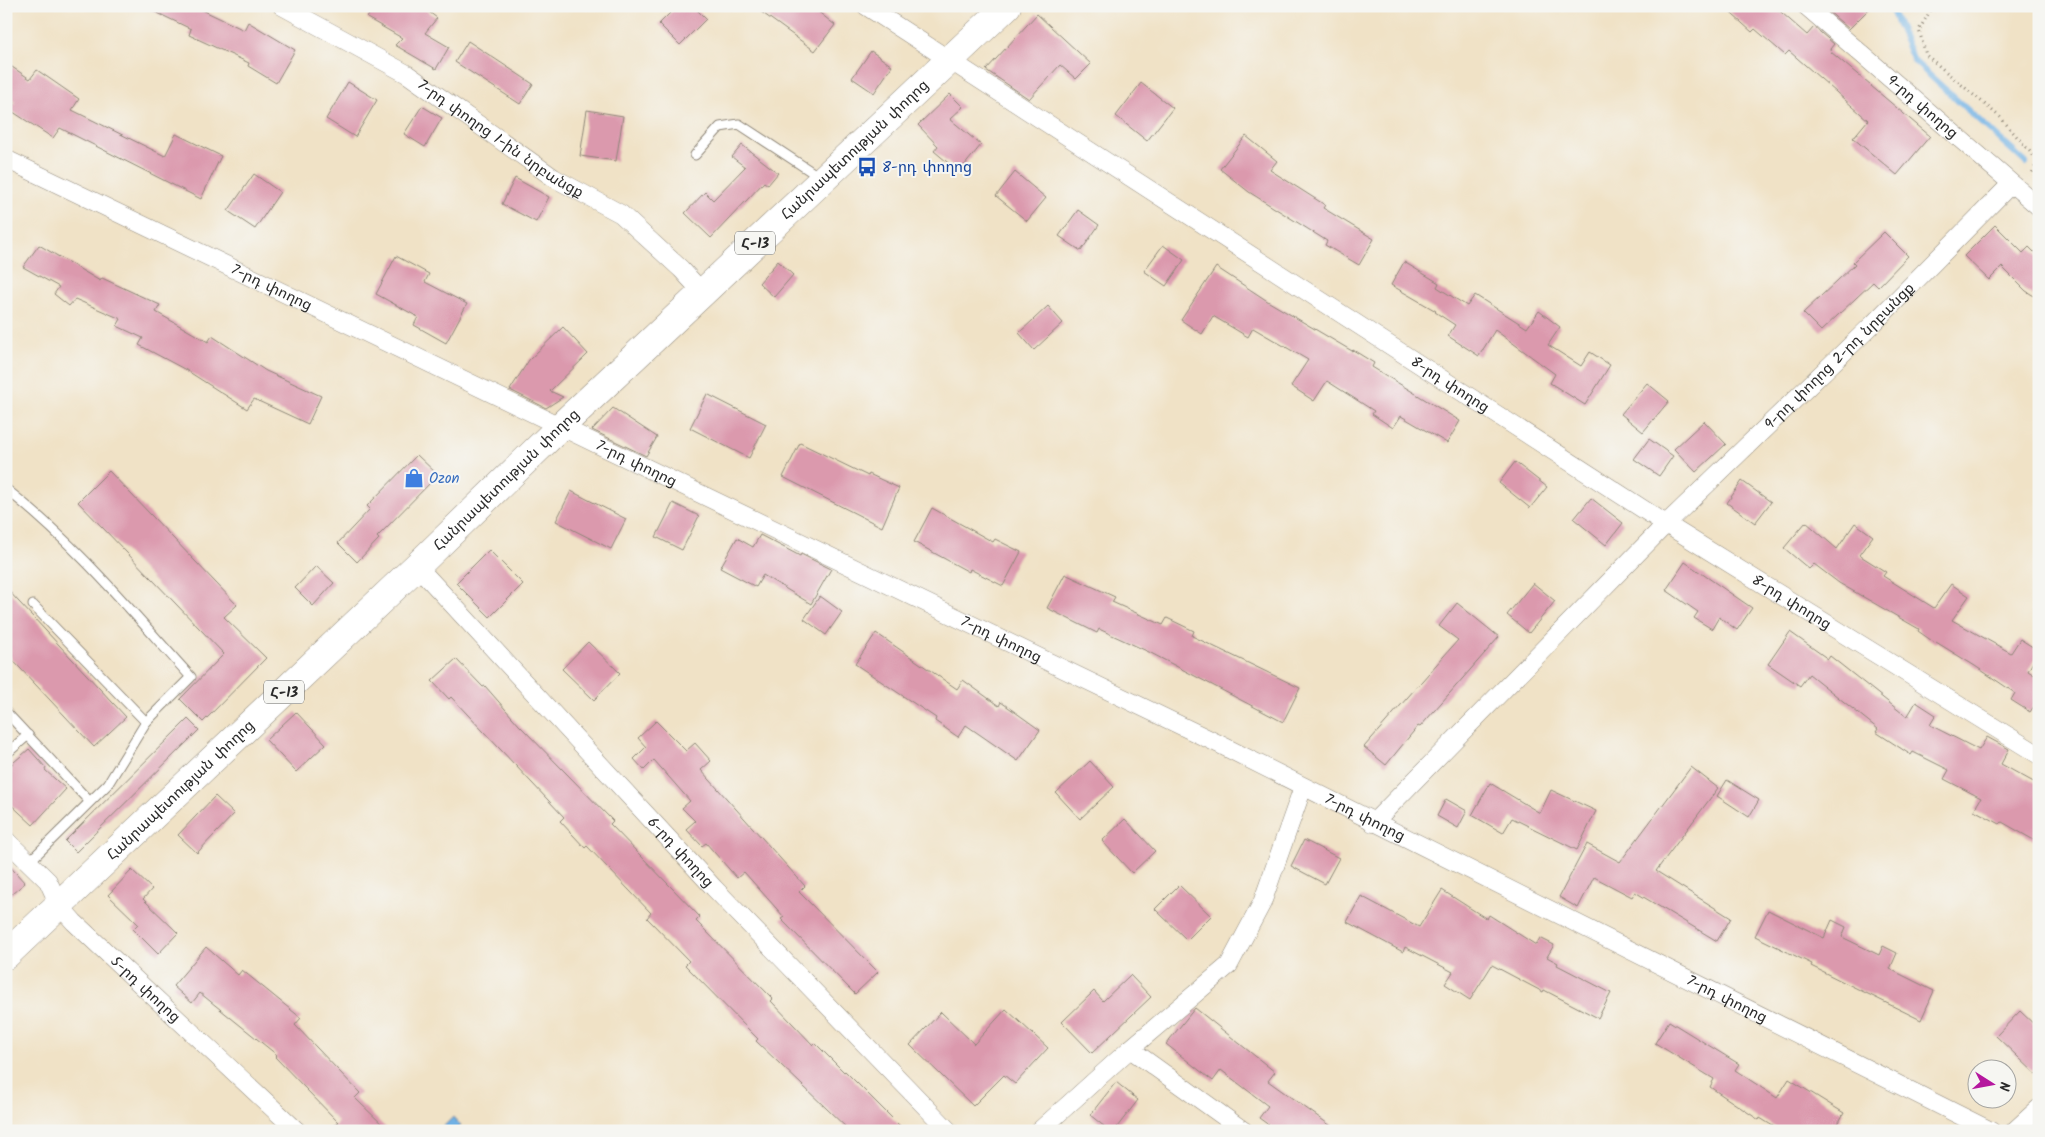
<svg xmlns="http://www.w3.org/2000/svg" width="2045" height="1137" viewBox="0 0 2045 1137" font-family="Kalam,'Noto Sans Armenian',sans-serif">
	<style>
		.water { fill: #6fb1e4; stroke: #4d6e88 }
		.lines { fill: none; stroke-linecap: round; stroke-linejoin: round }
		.stream { stroke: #6fb1e4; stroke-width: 6 }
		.building { fill: #db99ad }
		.lane-casing { stroke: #8e8678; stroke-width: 11 }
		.street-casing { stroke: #8e8678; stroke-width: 19 }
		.primary-casing { stroke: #8e8678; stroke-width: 29 }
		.path { stroke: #8e8678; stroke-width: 3; stroke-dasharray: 1 4; stroke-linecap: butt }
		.lane { stroke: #fff; stroke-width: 9 }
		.street { stroke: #fff; stroke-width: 18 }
		.primary { stroke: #fff; stroke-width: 28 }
		.labels { text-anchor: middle; stroke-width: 4; stroke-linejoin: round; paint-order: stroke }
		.shield { fill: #f6f6f2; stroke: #686867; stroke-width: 1 }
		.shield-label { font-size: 14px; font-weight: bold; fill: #2b2b2b }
		.street-label { font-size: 15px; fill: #2b2b2b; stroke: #f6f6f2 }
		.transit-label { font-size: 15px; fill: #164399; stroke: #f6f6f2; text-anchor: start }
		.shop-label { font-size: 15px; fill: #366cbe; stroke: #f6f6f2; text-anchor: start }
	</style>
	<rect width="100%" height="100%" fill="#f6f6f2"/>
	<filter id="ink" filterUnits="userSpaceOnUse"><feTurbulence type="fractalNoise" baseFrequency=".02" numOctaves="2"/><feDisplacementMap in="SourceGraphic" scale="10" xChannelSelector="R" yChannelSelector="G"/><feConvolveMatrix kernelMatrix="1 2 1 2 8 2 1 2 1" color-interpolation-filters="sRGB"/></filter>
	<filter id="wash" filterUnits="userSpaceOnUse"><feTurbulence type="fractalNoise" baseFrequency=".0096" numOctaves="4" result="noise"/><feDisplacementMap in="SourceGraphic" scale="20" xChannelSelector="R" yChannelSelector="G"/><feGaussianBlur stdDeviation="1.12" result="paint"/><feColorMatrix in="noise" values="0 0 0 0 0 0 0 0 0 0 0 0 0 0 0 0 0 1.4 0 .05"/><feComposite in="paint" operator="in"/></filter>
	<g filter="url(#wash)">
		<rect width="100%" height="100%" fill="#f0e2c6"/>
		<!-- water -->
		<polygon class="water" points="453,1117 461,1126 456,1131 439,1131"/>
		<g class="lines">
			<!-- stream -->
			<polyline class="stream" points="1890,6 1914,61 2026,163"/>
		</g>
		<g id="blocks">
			<!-- building -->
			<g class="building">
				<polygon points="143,6 194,6 244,30 248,22 295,50 276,83 248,66 249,63 189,35 191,29"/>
				<polygon points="374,6 421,6 437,18 425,33 449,47 436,69 395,45 402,38 367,18"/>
				<polygon points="677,6 693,6 706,19 680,45 659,24"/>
				<polygon points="753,6 811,6 835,25 815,51"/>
				<polygon points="1723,6 1774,6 1807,35 1814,27 1834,44 1830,49 1831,52 1930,136 1897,175 1853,138 1868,120 1789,51 1785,55 1755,29 1752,32"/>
				<polygon points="1833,6 1872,6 1849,29 1828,11"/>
				<polygon points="1037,14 1091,64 1076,79 1060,65 1029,99 986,70"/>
				<polygon points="468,41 533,84 520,104 455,62"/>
				<polygon points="871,51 892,66 874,93 852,78"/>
				<polygon points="6,63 30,79 37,70 79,99 72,110 165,156 176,134 221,156 201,199 60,128 53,138 10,110 15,102 6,96"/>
				<polygon points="348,82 377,100 355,137 326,119"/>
				<polygon points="1141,83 1173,108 1147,141 1116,116"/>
				<polygon points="950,94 963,107 950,119 981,145 959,172 934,151 938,146 918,125"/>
				<polygon points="422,106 442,118 425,147 404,134"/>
				<polygon points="587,110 623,116 616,161 580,156"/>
				<polygon points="1246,136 1277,161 1270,170 1325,205 1323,208 1374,239 1359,265 1325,245 1327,241 1249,192 1220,169"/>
				<polygon points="742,145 778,173 768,185 764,182 711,238 685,213 705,192 713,200 745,167 732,157"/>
				<polygon points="1015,172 1046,198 1027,221 996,196"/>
				<polygon points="254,174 280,192 255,229 228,211"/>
				<polygon points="515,178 549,197 536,222 502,204"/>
				<polygon points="1078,210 1099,225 1081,251 1059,236"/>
				<polygon points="1995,225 2023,253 2029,247 2039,257 2039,299 2026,291 2002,267 1989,280 1964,256"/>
				<polygon points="1884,232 1908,256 1878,287 1873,282 1821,331 1803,313 1855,264 1853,262"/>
				<polygon points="39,245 100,281 102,278 160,305 156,312 208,342 212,336 266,371 321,396 308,424 254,399 247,409 186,370 139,345 143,338 117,326 121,319 75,299 69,306 54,294 59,287 23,267"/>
				<polygon points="1163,245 1184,260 1166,286 1144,271"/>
				<polygon points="396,256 429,274 425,282 467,304 446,343 414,325 418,317 376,294"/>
				<polygon points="778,261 793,275 774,297 759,283"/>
				<polygon points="1404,262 1439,283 1437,287 1467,306 1475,295 1527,328 1539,311 1560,327 1548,345 1581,366 1590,352 1610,365 1585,405 1550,383 1555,374 1495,330 1479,356 1448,336 1455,325 1435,312 1436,311 1391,285"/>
				<polygon points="1216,267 1269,302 1352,351 1353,350 1374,363 1372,367 1460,421 1447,443 1401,416 1393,428 1372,414 1374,411 1327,381 1314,401 1291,386 1308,360 1253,328 1248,337 1213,316 1202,334 1181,320"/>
				<polygon points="1048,306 1063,323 1034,350 1019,333"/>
				<polygon points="563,327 588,354 550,391 563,397 546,408 510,390 529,360"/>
				<polygon points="1647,383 1669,401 1643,432 1621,414"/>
				<polygon points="707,394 766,424 749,458 690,428"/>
				<polygon points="613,408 657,437 646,456 592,430"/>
				<polygon points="1704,421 1726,444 1696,472 1674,449"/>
				<polygon points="1649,439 1673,456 1659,476 1634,459"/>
				<polygon points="800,443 868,476 869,474 899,488 882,527 783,477"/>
				<polygon points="417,455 438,475 377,537 379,539 357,562 338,543 370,509 367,506"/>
				<polygon points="1515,462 1547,487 1530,508 1499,483"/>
				<polygon points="109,471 237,605 224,617 266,658 203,722 180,699 224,654 78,502"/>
				<polygon points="1742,481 1771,502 1755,523 1727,503"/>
				<polygon points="571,491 626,519 611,549 556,521"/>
				<polygon points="1591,498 1623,523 1606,545 1574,519"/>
				<polygon points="673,503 699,516 682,550 656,537"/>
				<polygon points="932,508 993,542 995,539 1021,552 1003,586 970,569 969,572 914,542"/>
				<polygon points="1806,522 1837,549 1855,523 1873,536 1859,555 1886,572 1883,576 1934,608 1951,584 1969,596 1952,620 2011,653 2020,639 2039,651 2028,671 2039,678 2039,699 2030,712 2011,700 2015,693 1975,666 1936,642 1935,643 1918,631 1919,629 1839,583 1814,564 1809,569 1784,548"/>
				<polygon points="760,535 800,556 801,554 831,569 811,604 763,575 756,587 720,568 737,538 753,547"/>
				<polygon points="489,550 523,584 490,617 456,583"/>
				<polygon points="1685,562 1752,608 1737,630 1719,617 1712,629 1694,618 1698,612 1666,590"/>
				<polygon points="316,566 334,583 313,606 295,588"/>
				<polygon points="1065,574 1115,597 1112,602 1163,625 1167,618 1194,631 1192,636 1300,688 1283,722 1149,652 1099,629 1097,633 1047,608"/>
				<polygon points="1533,583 1555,601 1529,633 1507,615"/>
				<polygon points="6,588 126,717 94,747 6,653"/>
				<polygon points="820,596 842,612 826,635 804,619"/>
				<polygon points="1457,603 1499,637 1420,727 1418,726 1386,765 1364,747 1458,640 1439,626"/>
				<polygon points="1790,632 1828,659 1830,656 1907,717 1916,702 1936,715 1930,725 1979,750 1987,737 2009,749 2001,764 2039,785 2039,843 2002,822 2000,824 1974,810 1981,798 1944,779 1949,770 1913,752 1911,755 1876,732 1878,729 1809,674 1800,686 1768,664"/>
				<polygon points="876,633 957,689 963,680 999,706 1001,702 1040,730 1018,761 966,725 958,737 935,721 936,718 855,664"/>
				<polygon points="588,642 620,673 594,700 562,669"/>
				<polygon points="456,659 483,687 485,686 519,725 613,821 610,824 700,917 696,921 773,999 771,1001 813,1045 815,1043 844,1072 845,1071 905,1131 850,1131 756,1041 758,1039 685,965 689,961 647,918 651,913 587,846 585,848 560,821 564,817 451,697 449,699 432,681"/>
				<polygon points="296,712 326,744 296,772 266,740"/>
				<polygon points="188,719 199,730 76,852 65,841"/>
				<polygon points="656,721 686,751 695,743 711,761 701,770 805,886 799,892 878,972 855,994 781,919 784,917 744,872 737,878 706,843 702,846 686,829 695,821 682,808 690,801 654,760 644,770 634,759 646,747 638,738"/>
				<polygon points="29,749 46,768 45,770 66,789 33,825 6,800 6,769"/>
				<polygon points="1090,761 1114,787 1080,819 1056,793"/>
				<polygon points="1691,767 1718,788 1656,871 1731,918 1717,941 1635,892 1632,897 1594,877 1578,908 1559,897 1587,844 1620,862"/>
				<polygon points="1727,780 1759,800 1749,817 1717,796"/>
				<polygon points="1490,783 1540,813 1551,790 1596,811 1577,850 1512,818 1503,833 1472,815"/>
				<polygon points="215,796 234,814 197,853 178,835"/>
				<polygon points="1446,799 1467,811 1458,828 1437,816"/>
				<polygon points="1125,819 1155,851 1132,873 1102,841"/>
				<polygon points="1304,840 1339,858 1325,884 1291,866"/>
				<polygon points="6,862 25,883 6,899"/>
				<polygon points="132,870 152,889 143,899 178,933 158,954 133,929 138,924 108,895"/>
				<polygon points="1179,885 1211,916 1187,940 1155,909"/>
				<polygon points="1442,890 1487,919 1489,915 1536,945 1540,938 1554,945 1547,957 1558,963 1557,965 1611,993 1598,1018 1544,990 1543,992 1492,965 1470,1000 1445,984 1453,972 1405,947 1403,952 1347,922 1361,896 1419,927"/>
				<polygon points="1768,910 1824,938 1832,920 1846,927 1842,937 1879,955 1883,946 1897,953 1890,969 1934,991 1921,1020 1811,966 1812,964 1755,936"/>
				<polygon points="206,947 238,975 242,970 301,1018 295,1025 360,1093 355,1098 389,1131 330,1131 338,1122 275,1057 277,1055 200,993 192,1003 173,986"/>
				<polygon points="1130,975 1151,997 1092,1053 1062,1022 1094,991 1103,1001"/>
				<polygon points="1195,1008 1275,1072 1268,1081 1338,1131 1277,1131 1259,1118 1268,1106 1221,1070 1213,1081 1166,1044"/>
				<polygon points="1006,1009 1048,1048 1015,1084 1004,1075 973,1106 910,1045 941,1012 974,1044"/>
				<polygon points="2020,1011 2039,1029 2039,1077 1996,1036"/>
				<polygon points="1669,1021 1739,1064 1735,1070 1777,1098 1789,1079 1844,1113 1834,1131 1781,1131 1760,1118 1759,1120 1710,1087 1714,1079 1655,1043"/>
				<polygon points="1116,1082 1138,1100 1114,1131 1110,1131 1090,1115"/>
			</g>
		</g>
	</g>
	<g filter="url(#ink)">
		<use href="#blocks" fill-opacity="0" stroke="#8e8678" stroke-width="1"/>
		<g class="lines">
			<defs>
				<g id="lane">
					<polyline points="695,155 720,127 739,124 821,178"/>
					<path d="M 6,489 C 75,543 132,612 191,677 L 146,722 L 108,784 L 29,862"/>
					<polyline points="33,605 146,722"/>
					<polyline points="6,712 89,801"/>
					<polyline points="6,754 28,735"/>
				</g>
				<g id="street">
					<path id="s1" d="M 282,6 L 407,74 L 554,178 L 621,214 L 681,269 L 703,293"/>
					<path id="s2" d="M 866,6 L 1666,524 L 2039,755"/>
					<path id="s3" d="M 1806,6 L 2039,207"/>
					<path id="s4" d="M 6,159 L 1221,745 L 1991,1131"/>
					<path id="s5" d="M 417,566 L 714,888 L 949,1131"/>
					<path id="s6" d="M 1373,823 L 1666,524 L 1874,323 L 2011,184"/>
					<path id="s7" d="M 6,840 L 48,881 L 59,905 L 74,922 L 297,1131"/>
					<polyline points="1130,1049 1244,1131"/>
					<polyline points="1039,1131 1130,1049 1229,965 1262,903 1303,787"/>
					<polyline points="2014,1131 2039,1108"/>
				</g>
				<g id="primary">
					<path id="s8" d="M 6,955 L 417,566 L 560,427 L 1007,6"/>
				</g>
			</defs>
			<!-- lane casing -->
			<use href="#lane" class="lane-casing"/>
			<!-- street casing -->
			<use href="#street" class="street-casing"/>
			<!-- primary casing -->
			<use href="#primary" class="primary-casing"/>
			<!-- path -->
			<polyline class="path" points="1933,6 1919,30 1926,55 2000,117 2038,161 2031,175"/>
			<!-- lane -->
			<use href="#lane" class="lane"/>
			<!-- street -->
			<use href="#street" class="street"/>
			<!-- primary -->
			<use href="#primary" class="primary"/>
		</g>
	</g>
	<!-- icons -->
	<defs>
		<symbol id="bus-bare" viewBox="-9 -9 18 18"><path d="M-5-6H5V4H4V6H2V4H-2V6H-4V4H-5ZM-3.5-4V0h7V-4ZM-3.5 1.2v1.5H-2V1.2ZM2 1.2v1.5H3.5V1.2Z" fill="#1a4fb4" stroke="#f6f6f2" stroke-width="2.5" paint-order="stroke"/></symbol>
		<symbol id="shop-bare" viewBox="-9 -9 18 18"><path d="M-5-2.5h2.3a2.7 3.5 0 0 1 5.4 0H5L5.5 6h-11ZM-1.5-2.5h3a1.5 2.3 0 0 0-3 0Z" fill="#3f7fe0" stroke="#f6f6f2" stroke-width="2.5" paint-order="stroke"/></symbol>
	</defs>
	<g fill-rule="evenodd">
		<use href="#bus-bare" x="853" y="153" width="28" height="28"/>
		<use href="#shop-bare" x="400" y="464" width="28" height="28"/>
	</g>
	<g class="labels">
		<!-- shield labels -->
		<g class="shield">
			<rect x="735" y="231.5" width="40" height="23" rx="4"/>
			<rect x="264" y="680.5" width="40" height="23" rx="4"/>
		</g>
		<g class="shield-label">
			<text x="755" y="248">Հ-13</text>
			<text x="284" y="697">Հ-13</text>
		</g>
		<!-- street labels -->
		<g class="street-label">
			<text dy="5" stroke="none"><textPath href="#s3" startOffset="154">9-րդ փողոց</textPath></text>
			<text dy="5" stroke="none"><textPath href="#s1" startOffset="256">7-րդ փողոց 1-ին նրբանցք</textPath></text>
			<text dy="5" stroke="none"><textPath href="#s8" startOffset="1170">Հանրապետության փողոց</textPath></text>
			<text dy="5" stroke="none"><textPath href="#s4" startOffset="295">7-րդ փողոց</textPath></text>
			<text dy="5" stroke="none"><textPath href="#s6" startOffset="660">9-րդ փողոց 2-րդ նրբանցք</textPath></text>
			<text dy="5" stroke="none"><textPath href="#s2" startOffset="696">8-րդ փողոց</textPath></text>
			<text dy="5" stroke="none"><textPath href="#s4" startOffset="700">7-րդ փողոց</textPath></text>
			<text dy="5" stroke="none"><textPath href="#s8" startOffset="690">Հանրապետության փողոց</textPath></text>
			<text dy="5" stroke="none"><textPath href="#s2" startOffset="1101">8-րդ փողոց</textPath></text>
			<text dy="5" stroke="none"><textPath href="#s4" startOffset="1105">7-րդ փողոց</textPath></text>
			<text dy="5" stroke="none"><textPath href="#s8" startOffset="240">Հանրապետության փողոց</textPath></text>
			<text dy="5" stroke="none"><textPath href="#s4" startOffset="1510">7-րդ փողոց</textPath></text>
			<text dy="5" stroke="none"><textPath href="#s5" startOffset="389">6-րդ փողոց</textPath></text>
			<text dy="5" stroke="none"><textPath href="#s7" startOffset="206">5-րդ փողոց</textPath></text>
			<text dy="5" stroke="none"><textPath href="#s4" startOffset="1915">7-րդ փողոց</textPath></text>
		</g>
		<!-- transit labels -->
		<g class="transit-label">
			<text x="882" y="172">8-րդ փողոց</text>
		</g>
		<!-- shop labels -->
		<g class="shop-label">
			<text x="429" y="483">Ozon</text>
		</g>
	</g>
	<!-- margin -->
	<rect width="2045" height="1137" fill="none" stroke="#f6f6f2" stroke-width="25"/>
	<!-- north arrow -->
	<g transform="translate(1992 1084) rotate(101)"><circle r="24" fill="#f6f6f2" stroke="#a5a5a2"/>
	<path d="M0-4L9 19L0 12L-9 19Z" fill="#b5179e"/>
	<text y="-8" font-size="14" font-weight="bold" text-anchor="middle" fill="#2b2b2b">N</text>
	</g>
</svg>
